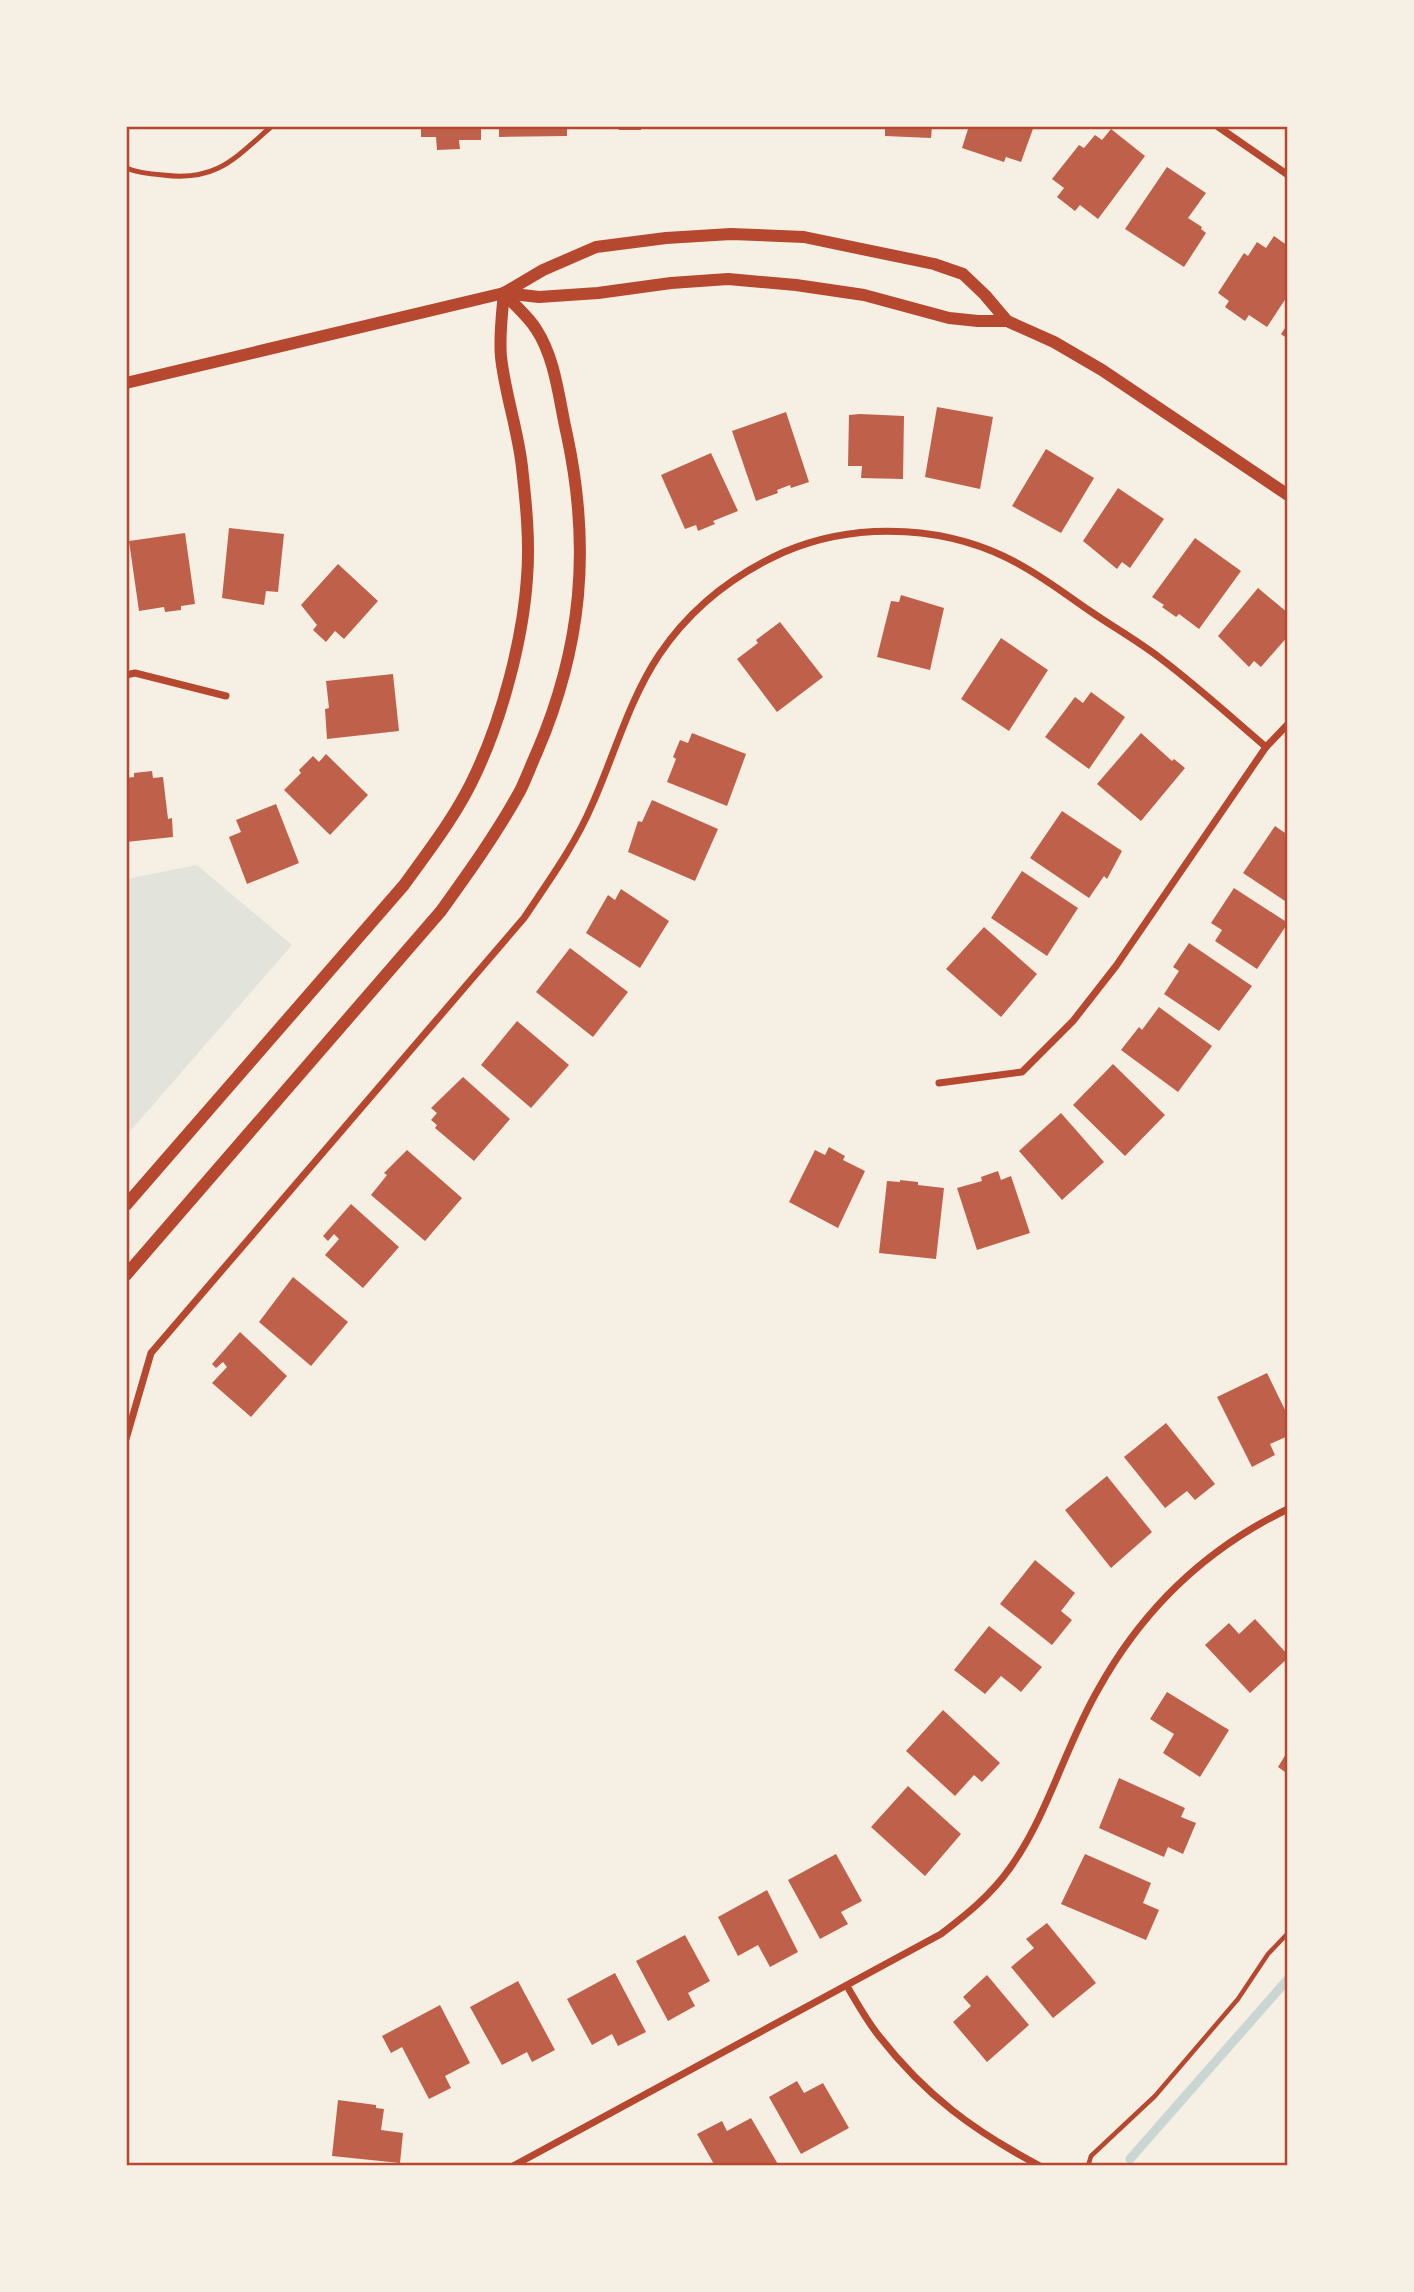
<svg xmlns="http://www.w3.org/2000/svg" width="1414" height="2292" viewBox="0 0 1414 2292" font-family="'Open Sans',sans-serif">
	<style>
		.green { fill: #e2e4dc }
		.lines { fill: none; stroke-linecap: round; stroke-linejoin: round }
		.stream { stroke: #c9d6d2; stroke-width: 9 }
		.building { fill: #bf614a }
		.path { stroke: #b5482f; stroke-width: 4.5 }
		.service { stroke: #b5482f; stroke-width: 5 }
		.minor { stroke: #b5482f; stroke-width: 7 }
		.tertiary { stroke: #b5482f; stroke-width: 12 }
		.neatline { fill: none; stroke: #b5482f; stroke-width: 2.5 }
	</style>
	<rect width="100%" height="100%" fill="#f6efe4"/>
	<!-- green -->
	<polygon class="green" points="197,865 292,945 126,1136 126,879"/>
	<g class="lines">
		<!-- stream -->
		<polyline class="stream" points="1130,2159 1288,1979"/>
	</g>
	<!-- building -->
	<g class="building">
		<polygon points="421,126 481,126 481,140 459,140 460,149 437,150 436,137 421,137"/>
		<polygon points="499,126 567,126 567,136 499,137"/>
		<polygon points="618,126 642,126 641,130 619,130"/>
		<polygon points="885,126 932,126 931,138 885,136"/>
		<polygon points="969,126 1034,126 1021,162 1006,157 1004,162 962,148"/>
		<polygon points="1111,129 1145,156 1098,219 1080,205 1075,211 1057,197 1064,188 1052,179 1079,145 1084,148 1095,135 1102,140"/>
		<polygon points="1167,167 1206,193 1188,218 1202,227 1201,229 1206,233 1184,267 1125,229"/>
		<polygon points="1274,236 1288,246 1288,295 1267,327 1249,315 1245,321 1225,307 1229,301 1218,293 1244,253 1248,256 1257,242 1266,248"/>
		<polygon points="1288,324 1288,339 1281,334"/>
		<polygon points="937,407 993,417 980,489 925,477"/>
		<polygon points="786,412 809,482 791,488 790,485 777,490 778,493 756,501 732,431"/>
		<polygon points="860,414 904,416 903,479 861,478 862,466 848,466 849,415"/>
		<polygon points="1046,449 1094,478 1061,533 1012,506"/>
		<polygon points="711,453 738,511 713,521 715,524 698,531 696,525 685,529 661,475"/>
		<polygon points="1118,488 1164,519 1130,568 1122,562 1117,569 1083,541"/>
		<polygon points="229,528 284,534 278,592 266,591 264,605 222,598"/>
		<polygon points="185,533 195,604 181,606 181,610 165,612 164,607 139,611 129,541"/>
		<polygon points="1195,538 1241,571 1199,629 1179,614 1176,617 1162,607 1164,605 1152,597"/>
		<polygon points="338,564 378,601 344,639 335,631 326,642 313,630 317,625 301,605"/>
		<polygon points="1258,588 1288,613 1288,636 1261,667 1254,661 1249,667 1218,636"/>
		<polygon points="901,595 944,608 930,670 877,657 891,601 899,602"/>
		<polygon points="780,622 823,677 777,712 737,659 758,643 756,640"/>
		<polygon points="1001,638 1048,670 1009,731 961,699"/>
		<polygon points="393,674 399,731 327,739 325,709 329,708 326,681"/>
		<polygon points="1091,692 1125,717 1089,769 1045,737 1075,697 1083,703"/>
		<polygon points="692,733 746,754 727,806 667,782 676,759 673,757 680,740 688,743"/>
		<polygon points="1141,733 1172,761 1174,759 1185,768 1141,821 1097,784"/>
		<polygon points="326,754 368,795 330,835 284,790 301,773 299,770 313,756 319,762"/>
		<polygon points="152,771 153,778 163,777 168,819 172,818 173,837 126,842 126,778 134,777 134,773"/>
		<polygon points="652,800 718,829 695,881 628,852 638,821 642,822"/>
		<polygon points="276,804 299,863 247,884 229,837 241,832 236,820"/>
		<polygon points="1062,811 1122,851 1107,879 1104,876 1089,898 1030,858"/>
		<polygon points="1275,826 1288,835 1288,903 1243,873"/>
		<polygon points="1022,871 1078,908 1047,956 991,918"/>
		<polygon points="1234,888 1288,923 1257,969 1215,941 1222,930 1211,923"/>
		<polygon points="621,889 669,921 640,968 586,933 608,895 615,900"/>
		<polygon points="984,927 1037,974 1001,1017 946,969"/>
		<polygon points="1189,943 1252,986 1219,1031 1164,994 1179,971 1173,967"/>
		<polygon points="570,948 628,992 593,1037 536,992"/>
		<polygon points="1159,1007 1212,1046 1178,1092 1121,1050 1139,1027 1142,1030"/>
		<polygon points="517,1021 569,1065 531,1108 481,1065"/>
		<polygon points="1113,1064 1165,1115 1125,1156 1073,1105"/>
		<polygon points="463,1077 510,1119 474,1161 435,1128 437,1125 431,1120 437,1113 431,1108"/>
		<polygon points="1061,1113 1104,1162 1062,1200 1019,1151"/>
		<polygon points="829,1147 845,1156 843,1160 865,1171 838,1228 789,1202 815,1150 825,1155"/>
		<polygon points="407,1150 462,1198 425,1241 371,1195 387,1175 384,1173"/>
		<polygon points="998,1171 1001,1180 1011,1176 1030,1233 977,1250 957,1188 982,1181 981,1177"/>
		<polygon points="900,1180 918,1182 918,1185 944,1188 936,1259 879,1253 887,1181 900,1182"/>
		<polygon points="351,1204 399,1247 363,1288 325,1255 339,1239 334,1234 328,1241 323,1236"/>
		<polygon points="293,1277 348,1322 311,1366 259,1322"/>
		<polygon points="240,1332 287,1376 251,1417 212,1383 227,1367 223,1362 216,1368 212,1364"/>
		<polygon points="1267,1373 1288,1416 1288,1436 1270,1444 1275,1455 1252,1467 1217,1397"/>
		<polygon points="1166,1423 1215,1484 1195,1500 1187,1491 1165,1508 1124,1457"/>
		<polygon points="1107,1476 1152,1532 1111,1568 1065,1510"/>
		<polygon points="1035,1560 1075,1593 1061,1611 1072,1620 1052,1645 1000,1604"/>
		<polygon points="1255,1619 1288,1655 1288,1658 1250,1693 1205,1645 1229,1623 1239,1634"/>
		<polygon points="989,1626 1042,1667 1021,1692 1001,1676 985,1694 954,1670"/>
		<polygon points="1167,1692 1229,1730 1200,1777 1163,1753 1174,1734 1150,1719"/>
		<polygon points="943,1710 1000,1763 982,1782 974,1775 955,1796 906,1751"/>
		<polygon points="1286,1754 1288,1755 1288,1774 1278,1767"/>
		<polygon points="1119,1778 1185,1808 1181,1817 1196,1823 1183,1854 1168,1847 1164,1857 1099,1828"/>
		<polygon points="908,1786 961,1834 925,1876 871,1827"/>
		<polygon points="836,1854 862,1901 841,1912 848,1924 820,1939 788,1880"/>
		<polygon points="1085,1854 1151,1883 1143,1903 1159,1910 1146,1940 1061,1904"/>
		<polygon points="767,1890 798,1952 770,1967 758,1945 738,1956 718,1917"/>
		<polygon points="1047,1923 1096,1983 1053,2018 1011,1967 1034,1948 1026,1939"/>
		<polygon points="685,1935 710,1981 688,1993 695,2006 668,2021 636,1961"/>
		<polygon points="615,1973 646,2032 618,2046 612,2034 592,2045 567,1999"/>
		<polygon points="987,1975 1029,2025 987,2062 953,2022 971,2006 963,1997"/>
		<polygon points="518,1981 555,2050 532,2062 527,2052 502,2065 470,2007"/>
		<polygon points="440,2005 470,2063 445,2076 451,2088 429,2099 402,2047 391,2053 382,2036"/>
		<polygon points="797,2081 804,2093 823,2083 849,2128 801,2154 769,2097"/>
		<polygon points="338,2100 376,2105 376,2108 384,2109 381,2130 403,2133 400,2163 332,2156"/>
		<polygon points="751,2118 779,2166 715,2166 697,2134 722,2121 727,2131"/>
	</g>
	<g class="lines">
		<!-- path -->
		<polyline class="path" points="1088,2166 1091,2156 1155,2096 1238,1999 1268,1954 1288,1933"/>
		<!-- service -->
		<path class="service" d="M 126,168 C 138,173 150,174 163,175 C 217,182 235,158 272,126"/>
		<!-- minor -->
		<g class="minor">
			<polyline points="1217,126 1288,175"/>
			<polyline points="126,675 135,673 226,696"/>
			<polyline points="939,1083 1022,1072 1073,1021 1116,966 1266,747 1288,724"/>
			<path d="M 126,1439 L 151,1353 L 524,918 C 548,882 575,845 592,805 C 614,756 629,700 659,655 C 690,609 733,575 784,552 C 859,520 953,525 1024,567 C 1047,580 1068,596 1090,611 C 1113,627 1138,641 1160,658 C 1197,686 1231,717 1266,747"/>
			<path d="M 847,1986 C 857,2003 867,2021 879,2036 C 926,2096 974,2131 1040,2166"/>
			<path d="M 513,2166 L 941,1934 C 966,1915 991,1895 1010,1868 C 1049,1813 1065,1746 1099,1688 C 1143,1609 1207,1548 1288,1509"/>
		</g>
		<!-- tertiary -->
		<g class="tertiary">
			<polyline points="505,293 539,297 598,293 671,283 728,279 796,285 864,295 949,318 978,321 1007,321 1054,342 1102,370 1288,495"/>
			<polyline points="126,383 504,293 543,270 596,247 666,238 731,234 804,237 934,264 963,274 985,295 1007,321"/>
			<path d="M 126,1205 L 404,885 C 430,849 458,813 476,773 C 502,718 523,639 527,578 C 530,541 526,503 522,467 C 518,430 505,394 501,357 C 499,336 502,314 504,293"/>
			<path d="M 126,1275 L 441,911 C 469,872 497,833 520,791 C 526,779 531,765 537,752 C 582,647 591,548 567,435 C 559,401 556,359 536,329 C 528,316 514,305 504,293"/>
		</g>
	</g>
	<!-- border -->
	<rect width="1414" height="2292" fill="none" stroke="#f6efe4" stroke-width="256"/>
	<rect x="128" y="128" width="1158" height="2036" class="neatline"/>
</svg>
